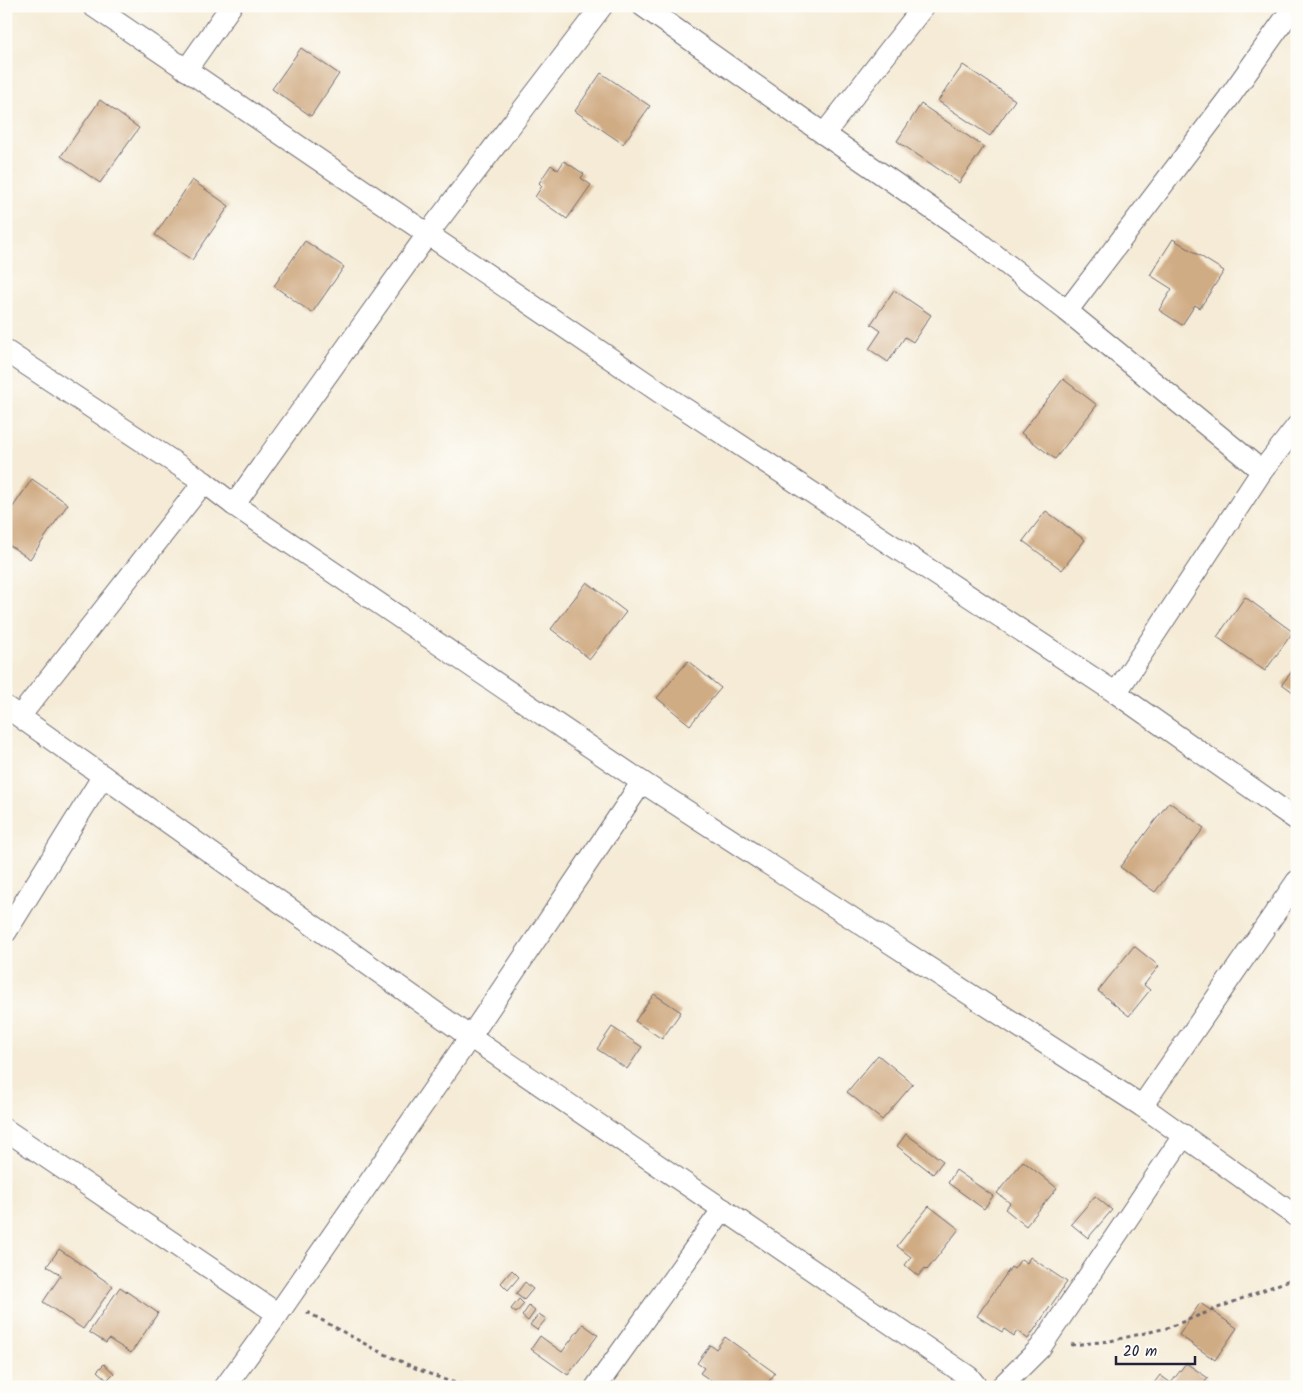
<svg xmlns="http://www.w3.org/2000/svg" width="1303" height="1393" viewBox="0 0 1303 1393" font-family="Kalam,sans-serif">
	<style>
		.building { fill: #d0ac84 }
		.lines { fill: none; stroke-linecap: round; stroke-linejoin: round }
		.minor-casing { stroke: #6c6871; stroke-width: 23 }
		.path { stroke: #6c6871; stroke-width: 3; stroke-dasharray: 4 4; stroke-linecap: butt }
		.minor { stroke: #fff; stroke-width: 21 }
	</style>
	<rect width="100%" height="100%" fill="#fdfcf7"/>
	<filter id="ink" filterUnits="userSpaceOnUse"><feTurbulence type="fractalNoise" baseFrequency=".02" numOctaves="2"/><feDisplacementMap in="SourceGraphic" scale="10" xChannelSelector="R" yChannelSelector="G"/><feConvolveMatrix kernelMatrix="1 2 1 2 8 2 1 2 1" color-interpolation-filters="sRGB"/></filter>
	<filter id="wash" filterUnits="userSpaceOnUse"><feTurbulence type="fractalNoise" baseFrequency=".0096" numOctaves="4" result="noise"/><feDisplacementMap in="SourceGraphic" scale="20" xChannelSelector="R" yChannelSelector="G"/><feGaussianBlur stdDeviation="1.12" result="paint"/><feColorMatrix in="noise" values="0 0 0 0 0 0 0 0 0 0 0 0 0 0 0 0 0 1.4 0 .05"/><feComposite in="paint" operator="in"/></filter>
	<g filter="url(#wash)">
		<rect width="100%" height="100%" fill="#f5ebd6"/>
		<g id="blocks">
			<!-- building -->
			<g class="building">
				<polygon points="301,48 339,74 311,116 272,89"/>
				<polygon points="963,65 1015,100 990,136 938,101"/>
				<polygon points="601,73 650,106 623,144 575,111"/>
				<polygon points="100,100 139,128 100,183 61,156"/>
				<polygon points="921,104 984,147 959,183 897,141"/>
				<polygon points="564,161 584,174 581,178 591,185 567,219 535,197 542,186 539,183 551,165 558,170"/>
				<polygon points="192,180 229,206 192,260 155,235"/>
				<polygon points="1173,239 1224,271 1200,308 1195,305 1182,325 1159,310 1172,289 1150,275"/>
				<polygon points="305,241 344,267 312,313 274,286"/>
				<polygon points="894,290 931,315 913,342 905,337 888,362 869,349 881,331 871,324"/>
				<polygon points="1063,379 1097,405 1055,459 1021,433"/>
				<polygon points="32,479 68,504 30,559 6,543 6,517"/>
				<polygon points="1046,511 1085,540 1062,570 1023,541"/>
				<polygon points="587,582 626,612 590,659 551,629"/>
				<polygon points="1245,597 1293,632 1265,671 1217,637"/>
				<polygon points="688,661 721,688 690,725 657,698"/>
				<polygon points="1297,665 1297,695 1282,684"/>
				<polygon points="1169,802 1204,828 1155,892 1120,867"/>
				<polygon points="1134,946 1159,966 1144,985 1150,990 1129,1016 1098,991"/>
				<polygon points="654,994 681,1012 662,1039 635,1021"/>
				<polygon points="612,1027 642,1047 627,1069 597,1049"/>
				<polygon points="878,1055 913,1084 882,1120 847,1092"/>
				<polygon points="906,1134 943,1161 933,1174 897,1146"/>
				<polygon points="1023,1161 1057,1188 1026,1226 1005,1209 1010,1203 997,1193"/>
				<polygon points="956,1170 993,1196 984,1209 948,1183"/>
				<polygon points="1095,1196 1112,1210 1088,1238 1071,1224"/>
				<polygon points="929,1206 959,1229 927,1270 925,1268 918,1276 905,1265 911,1257 897,1246"/>
				<polygon points="59,1249 113,1286 83,1329 43,1302 61,1275 47,1266"/>
				<polygon points="1030,1257 1067,1282 1028,1339 1017,1331 1014,1336 1004,1329 1002,1332 977,1316 1011,1267 1014,1269 1021,1259 1027,1263"/>
				<polygon points="512,1270 519,1277 508,1290 501,1283"/>
				<polygon points="525,1282 533,1289 524,1300 516,1294"/>
				<polygon points="120,1287 158,1313 131,1353 109,1339 106,1343 89,1332"/>
				<polygon points="519,1299 524,1304 516,1313 511,1309"/>
				<polygon points="1200,1303 1237,1328 1215,1360 1179,1335"/>
				<polygon points="529,1306 535,1311 528,1321 522,1316"/>
				<polygon points="539,1314 546,1319 537,1330 530,1325"/>
				<polygon points="583,1324 598,1335 568,1375 531,1349 540,1336 562,1352"/>
				<polygon points="725,1337 775,1373 765,1387 720,1387 700,1373 704,1368 697,1363 710,1345 716,1349"/>
				<polygon points="1186,1363 1208,1378 1201,1387 1151,1387 1160,1375 1171,1383"/>
				<polygon points="104,1364 114,1373 107,1380 97,1371"/>
			</g>
		</g>
	</g>
	<g filter="url(#ink)">
		<use href="#blocks" fill-opacity="0" stroke="#6c6871" stroke-width="1"/>
		<g class="lines">
			<defs>
				<g id="minor">
					<polyline points="93,6 661,393 1116,693 1297,820"/>
					<polyline points="643,6 824,134 968,234 1067,311 1262,471"/>
					<polyline points="186,70 231,6"/>
					<polyline points="824,134 924,6"/>
					<polyline points="1067,311 1228,99 1294,6"/>
					<polyline points="6,351 204,482 234,505 642,782 1142,1106 1297,1217"/>
					<polyline points="234,505 427,235 602,6"/>
					<polyline points="1116,693 1262,471 1297,426"/>
					<polyline points="6,707 470,1037 969,1377 977,1387"/>
					<polyline points="20,716 204,482"/>
					<polyline points="6,932 103,776"/>
					<polyline points="1142,1106 1297,881"/>
					<polyline points="6,1130 278,1314"/>
					<polyline points="225,1387 278,1314 470,1037 642,782"/>
					<polyline points="596,1387 723,1209"/>
					<polyline points="1001,1387 1040,1348 1184,1135"/>
				</g>
			</defs>
			<!-- minor casing -->
			<use href="#minor" class="minor-casing"/>
			<!-- path -->
			<g class="path">
				<polyline points="307,1312 376,1350 422,1371 448,1381 475,1387"/>
				<polyline points="1071,1345 1110,1341 1167,1328 1297,1277"/>
			</g>
			<!-- minor -->
			<use href="#minor" class="minor"/>
		</g>
	</g>
	<!-- margin -->
	<rect width="1303" height="1393" fill="none" stroke="#fdfcf7" stroke-width="25"/>
	<!-- scale -->
	<path d="M1116 1356v8h79v-8" fill="none" stroke="#22223b" stroke-width="2.5"/>
	<text x="1123" y="1356" font-size="15" fill="#22223b" stroke="#fdfcf7" stroke-width="4" paint-order="stroke">20 m</text>
</svg>
